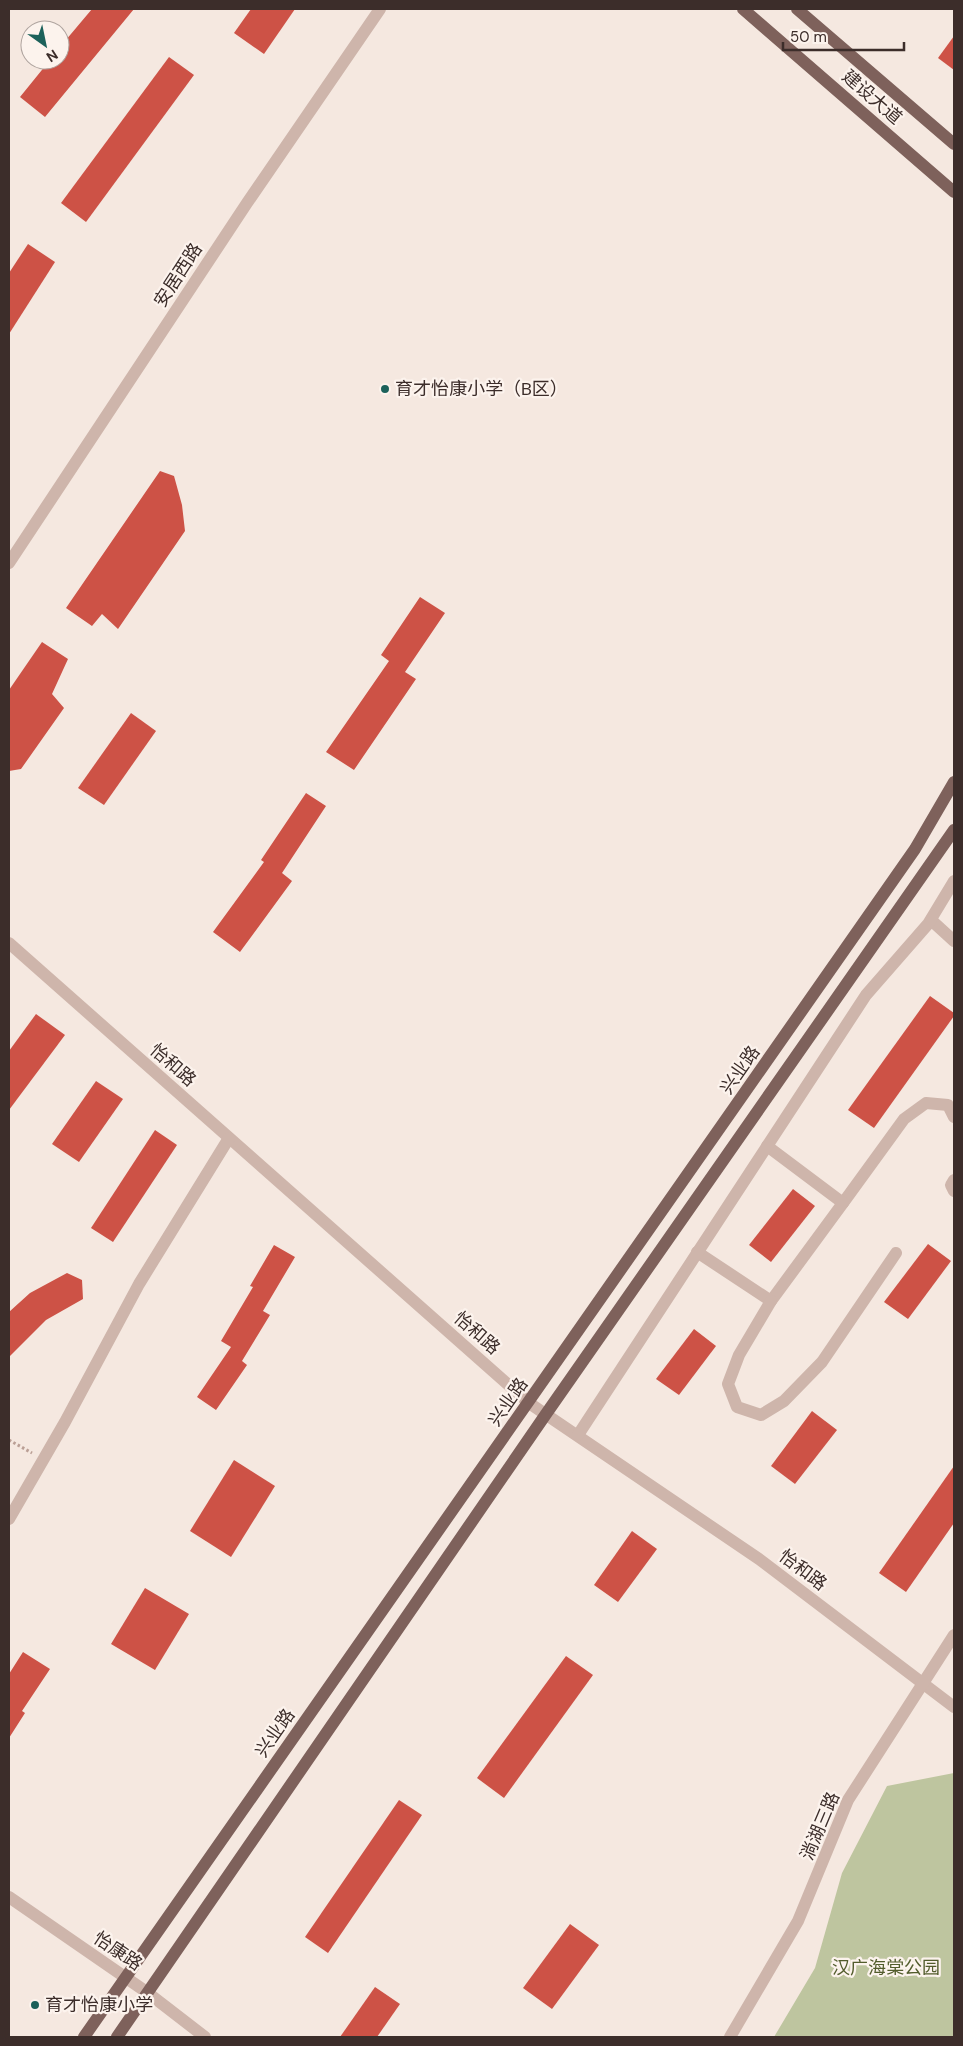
<svg xmlns="http://www.w3.org/2000/svg" width="963" height="2046" viewBox="0 0 963 2046" font-family="'DM Sans','Noto Sans SC',sans-serif">
	<style>
		.green { fill: #bec59f }
		.building { fill: #cd5246 }
		.lines { fill: none; stroke-linecap: round; stroke-linejoin: round }
		.path { stroke: #ba9f95; stroke-width: 3; stroke-dasharray: 2.5 2.5; stroke-linecap: butt }
		.minor { stroke: #ceb5ab; stroke-width: 12 }
		.major { stroke: #7e615b; stroke-width: 12 }
		.poi-dot { fill: #1c615a; stroke: #fcf3ed; stroke-width: 2 }
		.labels { text-anchor: middle; stroke-width: 4.5; stroke-linejoin: round; paint-order: stroke }
		.street-label { font-size: 18px; fill: #3c2d2a; stroke: #fcf3ed }
		.poi-label { font-size: 18px; fill: #3c2d2a; stroke: #fcf3ed; text-anchor: start }
		.park-label { font-size: 18px; fill: #525c2c; stroke: #fcf3ed }
	</style>
	<rect width="100%" height="100%" fill="#f5e8e0"/>
	<!-- green -->
	<polygon class="green" points="954,1773 954,2037 774,2037 815,1968 842,1873 887,1786"/>
	<!-- building -->
	<g class="building">
		<polygon points="92,9 134,9 45,117 20,97 50,60 60,60 60,47"/>
		<polygon points="251,9 295,9 264,54 234,33"/>
		<polygon points="954,36 954,70 938,58"/>
		<polygon points="169,57 194,75 86,222 61,203"/>
		<polygon points="28,244 55,262 9,334 9,273"/>
		<polygon points="160,471 174,476 182,505 185,531 118,629 102,614 92,626 66,608"/>
		<polygon points="420,597 445,613 405,672 416,679 354,770 326,752 389,661 381,655"/>
		<polygon points="42,642 68,659 52,694 64,708 21,769 9,771 9,690"/>
		<polygon points="131,713 156,731 104,805 78,788"/>
		<polygon points="306,793 326,806 282,873 292,881 240,952 213,932 264,862 261,860"/>
		<polygon points="930,996 954,1013 954,1016 874,1128 848,1110"/>
		<polygon points="36,1014 65,1035 9,1110 9,1051"/>
		<polygon points="96,1081 123,1099 79,1162 52,1144"/>
		<polygon points="155,1130 177,1145 113,1242 91,1228"/>
		<polygon points="793,1189 815,1206 771,1262 749,1245"/>
		<polygon points="928,1244 951,1261 908,1319 884,1302"/>
		<polygon points="274,1245 295,1257 263,1311 270,1315 242,1361 247,1365 216,1410 197,1397 231,1347 221,1341 253,1287 250,1286"/>
		<polygon points="67,1273 82,1280 83,1299 46,1320 9,1357 9,1312 30,1293"/>
		<polygon points="694,1329 716,1346 679,1395 656,1379"/>
		<polygon points="812,1411 837,1430 795,1484 771,1466"/>
		<polygon points="234,1460 275,1486 231,1557 190,1531"/>
		<polygon points="954,1466 954,1523 906,1592 879,1573"/>
		<polygon points="632,1531 657,1549 618,1602 594,1585"/>
		<polygon points="145,1588 189,1614 155,1670 111,1644"/>
		<polygon points="23,1652 50,1669 22,1711 25,1713 9,1738 9,1674"/>
		<polygon points="566,1656 593,1675 504,1798 477,1778"/>
		<polygon points="399,1800 422,1815 328,1953 305,1937"/>
		<polygon points="570,1924 599,1945 552,2009 523,1988"/>
		<polygon points="375,1987 400,2004 377,2037 340,2037"/>
	</g>
	<g class="lines">
		<!-- path -->
		<polyline class="path" points="9,1440 32,1453"/>
		<!-- minor -->
		<g class="minor">
			<polyline points="9,563 247,203 380,9"/>
			<polyline points="931,920 954,941"/>
			<polyline points="9,943 529,1403 759,1559 954,1707"/>
			<polyline points="954,1180 951,1185 954,1191"/>
			<polyline points="843,1203 904,1119 926,1103 948,1105 954,1117"/>
			<polyline points="697,1252 771,1301 843,1203 767,1146"/>
			<polyline points="771,1301 739,1355 728,1384 737,1407 761,1415 784,1401 822,1362 896,1253"/>
			<polyline points="578,1435 866,995 928,924 954,881"/>
			<polyline points="9,1519 65,1422 139,1284 229,1138"/>
			<polyline points="9,1897 148,1993 205,2037"/>
			<polyline points="730,2037 798,1921 848,1800 954,1635"/>
		</g>
		<!-- major -->
		<g class="major">
			<polyline points="743,9 954,192"/>
			<polyline points="797,9 954,144"/>
			<polyline points="84,2037 915,849 954,782"/>
			<polyline points="117,2037 546,1414 954,830"/>
		</g>
	</g>
	<!-- markers -->
	<g class="poi-dot">
		<circle cx="385" cy="389" r="5"/>
		<circle cx="35" cy="2005" r="5"/>
	</g>
	<g class="labels">
		<!-- street labels -->
		<g class="street-label">
			<text transform="translate(872 97) rotate(41)" y="6">建设大道</text>
			<text transform="translate(178 275) rotate(-57)" y="6">安居西路</text>
			<text transform="translate(173 1065) rotate(41)" y="6">怡和路</text>
			<text transform="translate(740 1070) rotate(-55)" y="6">兴业路</text>
			<text transform="translate(477 1333) rotate(41)" y="6">怡和路</text>
			<text transform="translate(508 1402) rotate(-55)" y="6">兴业路</text>
			<text transform="translate(803 1570) rotate(37)" y="6">怡和路</text>
			<text transform="translate(275 1733) rotate(-55)" y="6">兴业路</text>
			<text transform="translate(820 1826) rotate(-67)" y="6">淌湖三路</text>
			<text transform="translate(118 1951) rotate(34)" y="6">怡康路</text>
		</g>
		<!-- poi labels -->
		<g class="poi-label">
			<text x="395" y="395">育才怡康小学（B区）</text>
			<text x="45" y="2011">育才怡康小学</text>
		</g>
		<!-- park labels -->
		<g class="park-label">
			<text x="886" y="1974">汉广海棠公园</text>
		</g>
	</g>
	<!-- border -->
	<rect width="963" height="2046" fill="none" stroke="#3c2d2a" stroke-width="20"/>
	<!-- north arrow -->
	<g transform="translate(45 45) rotate(147)"><circle r="24" fill="#fcf3ed" stroke="#afa49f"/>
	<path d="M0-4L9 19L0 12L-9 19Z" fill="#1c615a"/>
	<text y="-8" font-size="14" font-weight="bold" text-anchor="middle" fill="#3c2d2a">N</text>
	</g>
	<!-- scale -->
	<path d="M783 42v8h121v-8" fill="none" stroke="#3c2d2a" stroke-width="2.5"/>
	<text x="790" y="42" font-size="15" fill="#3c2d2a" stroke="#fcf3ed" stroke-width="4" paint-order="stroke">50 m</text>
</svg>
